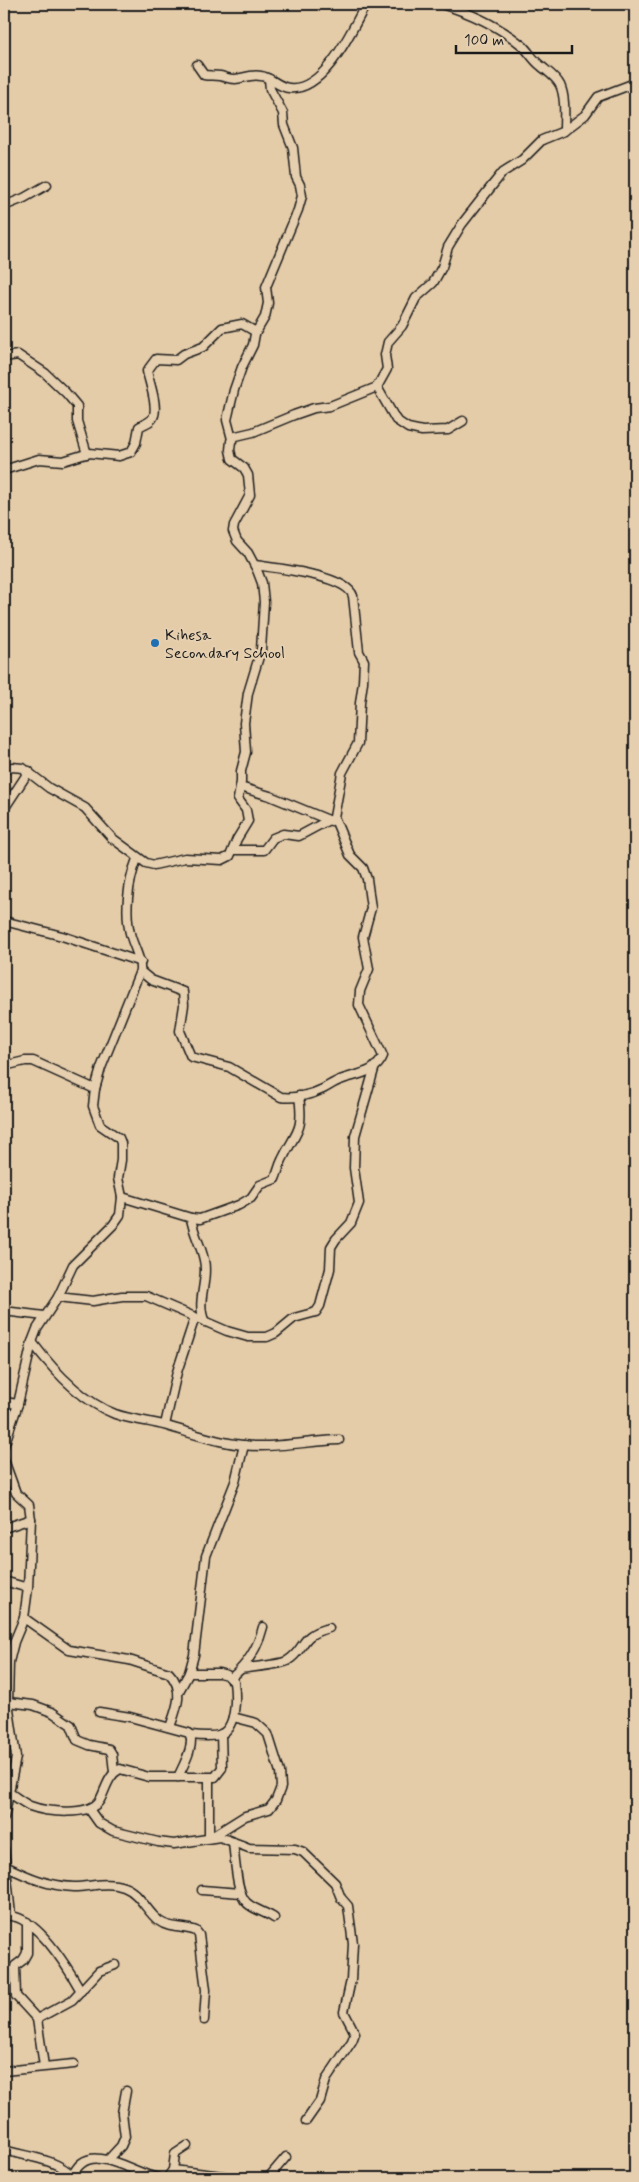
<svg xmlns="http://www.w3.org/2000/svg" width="639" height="2182" viewBox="0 0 639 2182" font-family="Mynerve,sans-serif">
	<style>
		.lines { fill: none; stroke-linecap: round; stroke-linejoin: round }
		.minor-casing { stroke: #1c1c1c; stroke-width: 11 }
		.minor { stroke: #e6cfaf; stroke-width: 8 }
		.poi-dot { fill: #1f6fb2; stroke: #e6cfaf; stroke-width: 2 }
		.labels { text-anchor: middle; stroke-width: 4; stroke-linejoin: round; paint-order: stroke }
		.poi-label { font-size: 16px; fill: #1c1c1c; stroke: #e6cfaf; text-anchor: start }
	</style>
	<rect width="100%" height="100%" fill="#e5cca9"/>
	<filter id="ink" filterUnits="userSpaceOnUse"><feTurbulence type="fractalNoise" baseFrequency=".02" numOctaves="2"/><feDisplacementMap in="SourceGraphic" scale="10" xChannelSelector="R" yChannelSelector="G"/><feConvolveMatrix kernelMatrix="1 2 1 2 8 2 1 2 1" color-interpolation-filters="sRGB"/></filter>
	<g filter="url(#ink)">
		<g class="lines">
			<defs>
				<g id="minor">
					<path d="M 441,4 C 471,13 499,26 523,46 C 529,52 534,61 541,66 C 548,72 556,77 560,85 C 566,98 564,117 564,131"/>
					<path d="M 197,65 L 204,75 C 209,76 215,75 220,76 C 225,77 229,79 235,79 C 244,78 251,74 261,76 C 271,77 278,87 289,88 C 325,92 352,29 366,4"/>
					<polyline points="4,206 24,198 47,185"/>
					<polyline points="4,357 18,355 45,373 66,393 77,406 77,421 87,454"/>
					<polyline points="377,387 396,420 408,428 422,431 448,430 463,421"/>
					<polyline points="232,439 227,420 234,390 242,367 253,345 255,334 265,317 268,303 266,287 298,210 302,196 300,185 296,177 293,148 284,125 283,113 270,89 269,79"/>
					<path d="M 4,470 L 39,459 L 63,461 L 89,453 L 119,456 L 131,452 L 136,443 L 139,427 C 143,424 149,423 152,419 C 160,410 149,382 147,371 L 156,359 L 176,360 L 184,354 L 203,347 L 222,328 L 242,324 L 256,332"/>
					<polyline points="4,770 12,767 23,768 49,788 85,808 112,838 146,863 154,865 185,858 222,860 230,856 237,839 248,821 246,810 238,799 241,782 241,771 246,752 244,723 248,693 261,650 264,602 262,583 257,570 248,553 237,541 233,531 234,525 250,495 248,475 244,468 232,459 230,450 231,441 236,436 253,432 294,415 314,408 330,406 377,387 387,369 385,355 388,342 402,326 416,298 433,283 442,267 448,247 462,224 491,187 503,172 522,160 542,140 564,131 585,115 598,97 635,83"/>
					<polyline points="240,787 270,796 331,821"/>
					<polyline points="4,809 29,771"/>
					<polyline points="233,850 264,850 273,838 283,834 299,836 327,821"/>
					<polyline points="4,921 62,936 141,962"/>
					<path d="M 140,971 L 151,980 L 183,992 L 184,1005 L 180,1031 L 191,1057 L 229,1067 L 281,1097 C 294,1099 311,1095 323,1089 C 329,1086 334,1082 340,1080 C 355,1074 376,1074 383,1056 L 359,1005 L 360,991 L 369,969 L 363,937 L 371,908 L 367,879 L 363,868 L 350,855 L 334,817 L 342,773 L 358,743 L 360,703 L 363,682 L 364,661 L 359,652 L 353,596 C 346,575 275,568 255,565"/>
					<polyline points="4,1066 25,1061 33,1061 95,1089"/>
					<path d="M 122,1197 L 191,1218 L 200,1219 L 239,1205 L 251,1198 L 260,1185 L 275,1179 C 278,1172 279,1166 282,1160 C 296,1130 304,1134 299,1096"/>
					<path d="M 191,1218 C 193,1233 201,1245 204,1260 C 209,1281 195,1302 205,1322"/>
					<polyline points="58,1297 93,1301 122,1296 146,1296 227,1331 248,1337 267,1337 276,1333 294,1318 316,1312 320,1306 330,1269 331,1247 336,1239 351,1223 359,1203 354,1168 355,1136 375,1066"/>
					<polyline points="4,1311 44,1316"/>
					<path d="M 32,1342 C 53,1370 81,1401 115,1414 C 132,1420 150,1421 167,1426 C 197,1435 228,1446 260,1446 C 286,1446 313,1441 339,1440"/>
					<polyline points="4,1402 18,1404"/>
					<polyline points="165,1425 177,1372 195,1317"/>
					<path d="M 4,1446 L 18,1404 L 32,1342 L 37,1329 L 58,1297 L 73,1265 L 113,1225 L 120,1215 L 122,1197 L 118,1178 L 121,1160 L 121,1143 L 119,1138 L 100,1125 L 93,1106 L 95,1089 L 101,1068 L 140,971 C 141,958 135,950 131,937 C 124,913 128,882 137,859"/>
					<polyline points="4,1460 16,1493 29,1505 31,1519 28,1588 24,1618 14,1642 9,1662 8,1702 16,1757 4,1818"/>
					<polyline points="4,1528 31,1519"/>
					<polyline points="4,1581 28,1588"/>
					<path d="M 24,1618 L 69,1650 L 129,1660 L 169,1673 C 185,1689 177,1708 170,1727"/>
					<path d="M 241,1669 C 252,1667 279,1665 287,1661 C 307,1649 298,1635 329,1628"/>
					<path d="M 189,1673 L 219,1673 L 227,1675 L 234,1682 C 236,1697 237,1729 219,1735 C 210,1737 200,1736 191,1735"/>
					<path d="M 231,1678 C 247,1665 258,1647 263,1627"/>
					<polyline points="179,1691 189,1673 194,1655 206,1556 235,1482 244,1445"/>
					<polyline points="8,1702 33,1705 52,1712 71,1725 77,1740 89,1745 109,1749 112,1754 114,1772"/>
					<path d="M 99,1712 L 130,1717 L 189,1733 C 196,1744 183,1766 178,1777"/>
					<path d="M 4,1790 C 13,1794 21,1802 30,1806 C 46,1812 90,1817 100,1800 C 106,1789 108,1775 120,1769 L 149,1777 L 215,1777 L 222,1768 L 221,1734"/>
					<polyline points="89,1809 99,1823 113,1831 158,1842 174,1844 220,1837 249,1848 295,1849 303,1852 335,1883 341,1898 348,1906 353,1944 351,1980 344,2012 355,2033 352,2041 326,2080 320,2101 306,2121"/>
					<polyline points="213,1836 245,1816 269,1809 276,1800 281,1787 280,1772 268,1734 256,1723 233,1717"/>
					<polyline points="209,1837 209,1778"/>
					<path d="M 233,1842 C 235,1857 236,1894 247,1903 C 254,1910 266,1912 274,1918"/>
					<polyline points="4,1849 11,1915"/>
					<path d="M 5,1866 C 28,1877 48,1886 74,1887 C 90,1887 107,1881 124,1887 C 140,1893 146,1911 159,1921 C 169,1929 185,1926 196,1931 L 199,1935 L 206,1990 L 204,2020"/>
					<polyline points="202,1890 241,1893"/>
					<path d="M 4,1916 C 34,1911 68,1968 81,1991"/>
					<polyline points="27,1922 27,1953 23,1960 15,1966 16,1996 37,2019 44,2066"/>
					<polyline points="37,2019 72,2000 99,1971 115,1965"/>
					<polyline points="4,2071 74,2064"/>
					<path d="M 4,2150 C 28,2157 54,2158 73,2176"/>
					<polyline points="108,2160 121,2146 125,2137 122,2113 126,2091"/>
					<polyline points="173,2170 239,2178"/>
					<path d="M 72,2178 C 86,2137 131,2173 158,2178"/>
					<polyline points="167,2178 173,2170 175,2154 187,2146"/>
					<polyline points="264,2178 269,2177 286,2157"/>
				</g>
			</defs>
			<!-- minor casing -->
			<use href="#minor" class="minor-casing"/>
			<!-- minor -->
			<use href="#minor" class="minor"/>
		</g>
	</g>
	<!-- markers -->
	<circle class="poi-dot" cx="155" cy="643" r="5"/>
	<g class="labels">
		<!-- poi labels -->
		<g class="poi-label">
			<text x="165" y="640">Kihesa<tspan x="165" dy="18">Secondary School</tspan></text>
		</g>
	</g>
	<!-- margin -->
	<rect width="639" height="2182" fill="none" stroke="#e6cfaf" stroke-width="20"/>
	<rect x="10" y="10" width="619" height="2162" fill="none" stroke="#1c1c1c" stroke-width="2" filter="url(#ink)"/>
	<!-- scale -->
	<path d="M456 45v8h116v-8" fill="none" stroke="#1c1c1c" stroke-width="2.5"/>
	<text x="464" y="45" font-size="15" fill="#1c1c1c" stroke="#e6cfaf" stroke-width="4" paint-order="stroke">100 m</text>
</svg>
